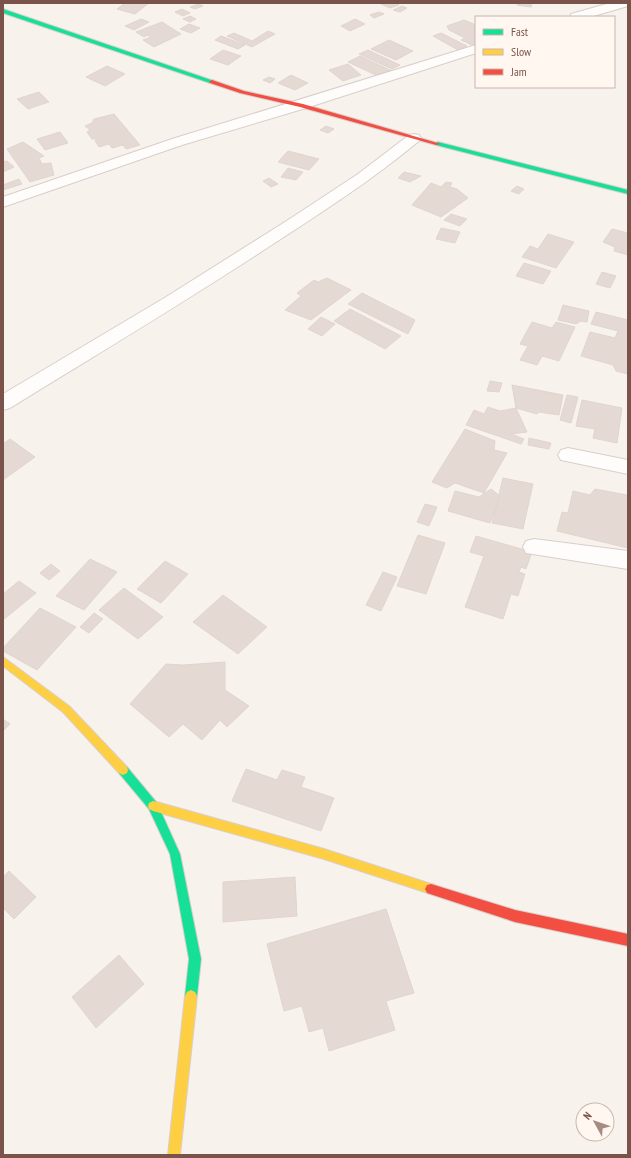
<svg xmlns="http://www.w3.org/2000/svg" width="631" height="1158" viewBox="0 0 631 1158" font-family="'PT Sans Narrow',sans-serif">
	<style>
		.building { fill: #e5d9d4; stroke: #e2d4cf }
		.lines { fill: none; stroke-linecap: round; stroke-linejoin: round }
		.street-casing { stroke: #d8ceca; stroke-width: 2 }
		.fast-casing { stroke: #d9cfcb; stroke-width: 2 }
		.slow-casing { stroke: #d9cfcb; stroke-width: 2 }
		.jam-casing { stroke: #d9cfcb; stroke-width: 2 }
		.street { fill: #fefdfc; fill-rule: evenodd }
		.fast { fill: #16e098; fill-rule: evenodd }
		.slow { fill: #ffcf43; fill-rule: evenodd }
		.jam { fill: #f24e42; fill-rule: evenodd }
	</style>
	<rect width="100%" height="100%" fill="#f8f2ed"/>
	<!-- building -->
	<g class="building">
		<polygon points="125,3 149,3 135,14 117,9"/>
		<polygon points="379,3 395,3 399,5 390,8"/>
		<polygon points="518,3 532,3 531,7 517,5"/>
		<polygon points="199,4 203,6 195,9 190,7"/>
		<polygon points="402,6 407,8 400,12 393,10"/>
		<polygon points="182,9 190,13 183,16 175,12"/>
		<polygon points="379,12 384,14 374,18 370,15"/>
		<polygon points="190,16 196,19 190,22 183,19"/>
		<polygon points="141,19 149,22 134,30 125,26"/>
		<polygon points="355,19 365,24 350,31 341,26"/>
		<polygon points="464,20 476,25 476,43 472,45 461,40 465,38 449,30 447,26"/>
		<polygon points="162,22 181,34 154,47 143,40 151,37 148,35 144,37 136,32"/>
		<polygon points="189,24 200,28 191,33 180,29"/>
		<polygon points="268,31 275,34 252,47 227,36 234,33 252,41"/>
		<polygon points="441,33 467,46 458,50 433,36"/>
		<polygon points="221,36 245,45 238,49 215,40"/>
		<polygon points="389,40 413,51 396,60 371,49"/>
		<polygon points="223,50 241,56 228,65 210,59"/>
		<polygon points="368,50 400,65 392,69 359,54"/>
		<polygon points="360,56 392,71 380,77 348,62"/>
		<polygon points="348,64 361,75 343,81 329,70"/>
		<polygon points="107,66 125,74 105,86 86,77"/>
		<polygon points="291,75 308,83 295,90 278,83"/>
		<polygon points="269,77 275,79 270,83 263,80"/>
		<polygon points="39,92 49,102 28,109 17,99"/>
		<polygon points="114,114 140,145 126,149 123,145 112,148 109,144 99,147 95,141 97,139 92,139 87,132 90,130 85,126 92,123 94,119"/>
		<polygon points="326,126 334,129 328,133 320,130"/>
		<polygon points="60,132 68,143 45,150 37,139"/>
		<polygon points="23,142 44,156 39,158 42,164 51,163 54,175 30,182 7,149"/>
		<polygon points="288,151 319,159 309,170 278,162"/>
		<polygon points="7,161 14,167 3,172 3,162"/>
		<polygon points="288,168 303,172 296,180 281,177"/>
		<polygon points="404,172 421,176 410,182 398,178"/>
		<polygon points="269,178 278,184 271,187 263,181"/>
		<polygon points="19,179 22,184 3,190 3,185"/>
		<polygon points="446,182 452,183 450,187 457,189 468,198 441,217 412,205 431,183 441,187"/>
		<polygon points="517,186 524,189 519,194 511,191"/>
		<polygon points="451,214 467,219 460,226 444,220"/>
		<polygon points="441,228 460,232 455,243 436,239"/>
		<polygon points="612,229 628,233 628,255 614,251 615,247 603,242"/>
		<polygon points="548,234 574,242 556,268 522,257 530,246 538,249"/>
		<polygon points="524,263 551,271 543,284 516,276"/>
		<polygon points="602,272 616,276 610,288 596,284"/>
		<polygon points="327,278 351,290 311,320 285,310 301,296 297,293 314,280 318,282"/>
		<polygon points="362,293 415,320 408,334 348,304"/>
		<polygon points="563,305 589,311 587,322 581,321 576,324 558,320"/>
		<polygon points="350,309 401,336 385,349 334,321"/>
		<polygon points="596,312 628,320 628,374 616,371 613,365 581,356 590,332 615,338 618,331 591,324"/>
		<polygon points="321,317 335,324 322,336 308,329"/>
		<polygon points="532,322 552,328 556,322 575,327 559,361 542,356 537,365 520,360 528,346 520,344"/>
		<polygon points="490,381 502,383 499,392 487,391"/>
		<polygon points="512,385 563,395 559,415 539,412 537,414 516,408"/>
		<polygon points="567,395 578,397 571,423 560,420"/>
		<polygon points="582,400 622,408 617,443 593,438 595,429 576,426"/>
		<polygon points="488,407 500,411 516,408 527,432 511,434 524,439 521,444 466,425 474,410 484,414"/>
		<polygon points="465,429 495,441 494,450 507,453 484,493 455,483 447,488 432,482"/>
		<polygon points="529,438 551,443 549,449 528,445"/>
		<polygon points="10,439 35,457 3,480 3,444"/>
		<polygon points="503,478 533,484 523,529 492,523"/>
		<polygon points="491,489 500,496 490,523 448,511 455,491 479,497"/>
		<polygon points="595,489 627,495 628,548 557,531 562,512 568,513 573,491 590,495"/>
		<polygon points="425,504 437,507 429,526 417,522"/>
		<polygon points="418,535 445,543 426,594 397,586"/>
		<polygon points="476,536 532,552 526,569 521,567 519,572 525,574 518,596 511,594 503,619 465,607 484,556 470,552"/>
		<polygon points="90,559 117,572 84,610 56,596"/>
		<polygon points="165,561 188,574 161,603 137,589"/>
		<polygon points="51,564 60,571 49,580 40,573"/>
		<polygon points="383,572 397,577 381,611 366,605"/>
		<polygon points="19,581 36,593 3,620 3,594"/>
		<polygon points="124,588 163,617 138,639 99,610"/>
		<polygon points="223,595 267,627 238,654 193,622"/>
		<polygon points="40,608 76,627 37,670 3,651 3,648"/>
		<polygon points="94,613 103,619 89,633 80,627"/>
		<polygon points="225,662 225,690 249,706 227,727 220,720 202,740 183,724 169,737 130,704 166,664 183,665"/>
		<polygon points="3,719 10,724 3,731"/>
		<polygon points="246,769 277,780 282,770 305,777 301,787 334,798 321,831 232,801"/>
		<polygon points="9,871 36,897 14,919 3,908 3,877"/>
		<polygon points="295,877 297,916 223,922 223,882"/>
		<polygon points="386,909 414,993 386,1001 395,1030 329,1051 323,1028 309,1032 302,1006 284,1011 267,944"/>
		<polygon points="119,955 144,984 96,1028 72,997"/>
	</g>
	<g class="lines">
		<defs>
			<g id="street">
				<polygon points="610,3 628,3 628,6 590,17 570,17 571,14"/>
				<polygon points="476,45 476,53 306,108 182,145 3,207 3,197 172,139"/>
				<path d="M 414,134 L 419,135 L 421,138 L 419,141 C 372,180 321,213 270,246 C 185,302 97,354 10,408 L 3,410 L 3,394 L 166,297 L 285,222 L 358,174 L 409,135 Z"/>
				<polygon points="568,448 628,460 628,474 561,460 558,455 561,450"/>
				<polygon points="534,539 628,551 628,569 526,553 523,547 526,541"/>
			</g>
			<g id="fast">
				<polygon points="3,9 214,81 215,82 210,83 3,13"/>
				<polygon points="438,142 628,190 628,194 436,145 436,143"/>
				<polygon points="123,765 127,767 157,803 180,854 201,959 197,996 195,1000 191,1002 187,1000 185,996 189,959 170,854 149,809 119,773 118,770 119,767"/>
			</g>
			<g id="slow">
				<polygon points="3,657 69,706 127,767 128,770 127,773 123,775 119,773 63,712 3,666"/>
				<polygon points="153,801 324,849 431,884 435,885 437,889 435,893 431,894 324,859 153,811 149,809 148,806 149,803"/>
				<polygon points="191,990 195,992 197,996 180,1155 168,1155 185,996 187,992"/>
			</g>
			<g id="jam">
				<polygon points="212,80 244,91 303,104 441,144 436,145 300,107 240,93 210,83 209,82"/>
				<polygon points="431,884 515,910 628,934 628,946 515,922 427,893 425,889 427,885"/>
			</g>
		</defs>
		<!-- street casing -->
		<use href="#street" class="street-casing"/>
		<!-- fast casing -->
		<use href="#fast" class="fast-casing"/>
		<!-- slow casing -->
		<use href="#slow" class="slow-casing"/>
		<!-- jam casing -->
		<use href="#jam" class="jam-casing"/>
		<!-- street -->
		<use href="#street" class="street"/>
		<!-- fast -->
		<use href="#fast" class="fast"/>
		<!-- slow -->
		<use href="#slow" class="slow"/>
		<!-- jam -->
		<use href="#jam" class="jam"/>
	</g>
	<!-- border -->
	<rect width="631" height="1158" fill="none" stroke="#7a544a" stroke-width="8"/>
	<!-- legend -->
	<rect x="475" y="16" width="140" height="72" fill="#fff7f0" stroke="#cab6ae"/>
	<rect x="483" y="29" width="20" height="6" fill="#16e098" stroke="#cab6ae"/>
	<text x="511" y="36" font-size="12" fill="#7a544a">Fast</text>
	<rect x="483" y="49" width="20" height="6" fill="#ffcf43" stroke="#cab6ae"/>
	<text x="511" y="56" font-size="12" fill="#7a544a">Slow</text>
	<rect x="483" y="69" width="20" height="6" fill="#f24e42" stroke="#cab6ae"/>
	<text x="511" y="76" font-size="12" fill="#7a544a">Jam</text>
	<!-- north arrow -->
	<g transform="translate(595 1122) rotate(310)"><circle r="19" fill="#fff7f0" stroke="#cab6ae"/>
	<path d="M0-3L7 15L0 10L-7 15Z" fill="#a68b83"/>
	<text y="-6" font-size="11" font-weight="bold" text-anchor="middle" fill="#7a544a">N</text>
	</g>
</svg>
